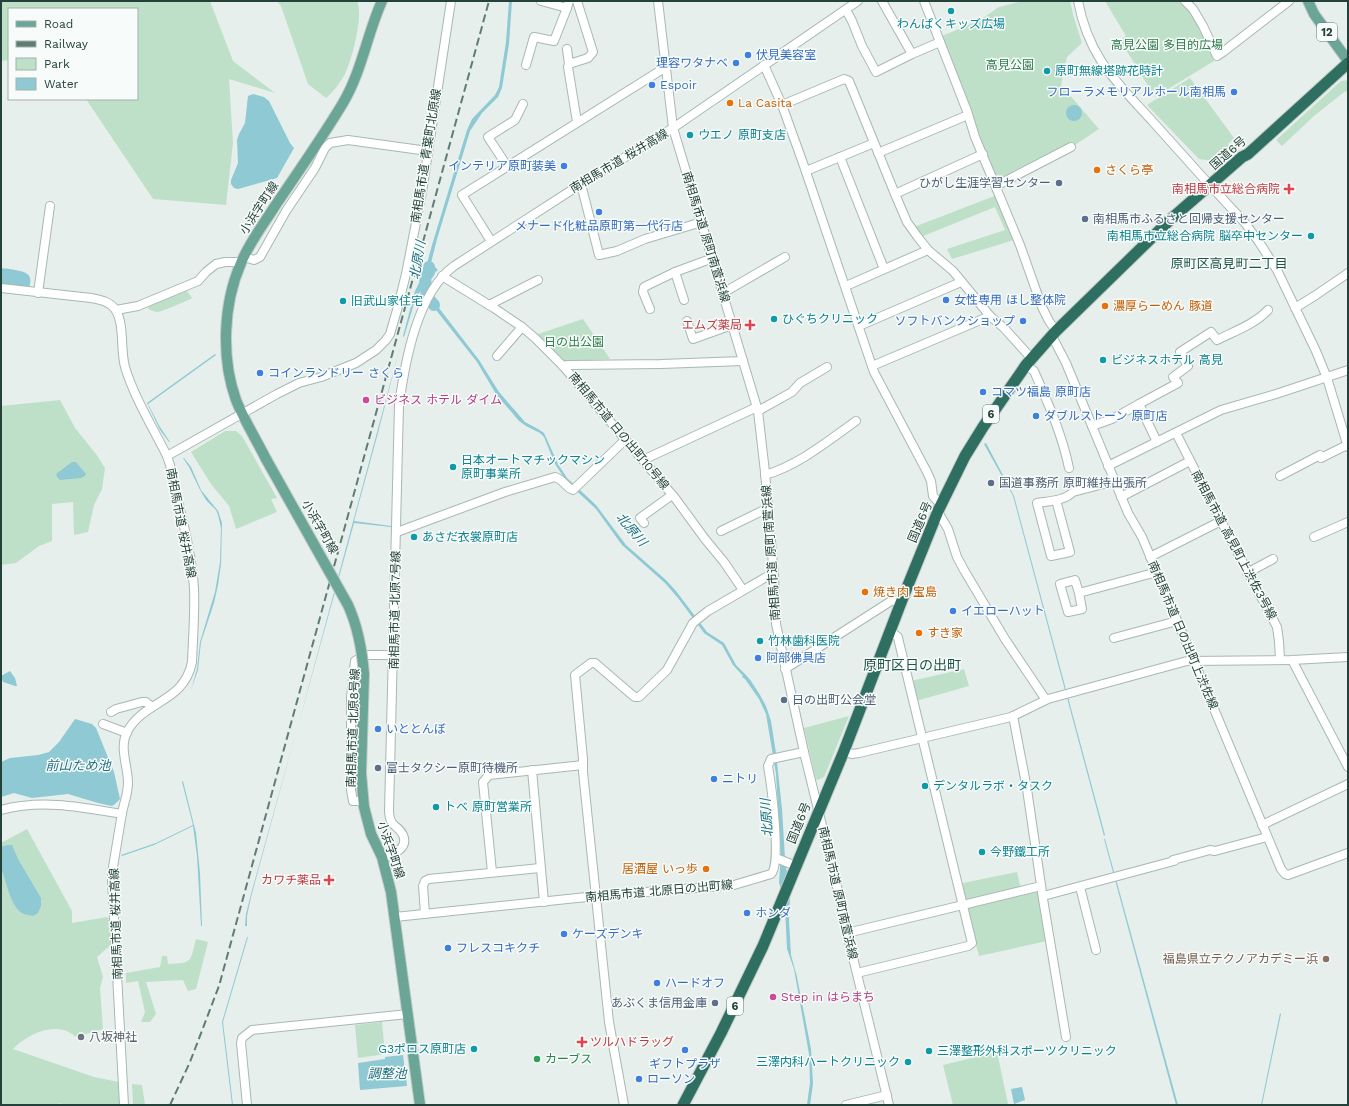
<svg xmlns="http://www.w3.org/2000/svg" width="1349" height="1106" viewBox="0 0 1349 1106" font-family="'Work Sans','Noto Sans JP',sans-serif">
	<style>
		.green { fill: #bfe0c8 }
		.water { fill: #8ec9d4 }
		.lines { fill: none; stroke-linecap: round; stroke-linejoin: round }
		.river { stroke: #8ec9d4; stroke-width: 12 }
		.minor-casing { stroke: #a8b8b2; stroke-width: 10 }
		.major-casing { stroke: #c2cac8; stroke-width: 12 }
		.highway-casing { stroke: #c2cac8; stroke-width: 13 }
		.minor { stroke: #fff; stroke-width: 8 }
		.major { stroke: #6aa596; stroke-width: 10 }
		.highway { stroke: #2f6f62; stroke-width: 11 }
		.rail { stroke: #5f7d75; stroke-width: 2; stroke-dasharray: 8 4; stroke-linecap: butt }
		.major-bridge-casing { stroke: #c2cac8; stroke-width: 12; stroke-linecap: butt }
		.major-bridge { stroke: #6aa596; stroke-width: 10 }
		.culture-dot { fill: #0f9aa8; stroke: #f7fbf9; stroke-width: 1.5 }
		.shop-dot { fill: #3f7fe0; stroke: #f7fbf9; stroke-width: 1.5 }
		.food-dot { fill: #e8710a; stroke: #f7fbf9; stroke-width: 1.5 }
		.service-dot { fill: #5c6f8a; stroke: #f7fbf9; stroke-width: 1.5 }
		.health-dot { fill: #e0444e; stroke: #f7fbf9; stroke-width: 1.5 }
		.hotel-dot { fill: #d1479c; stroke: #f7fbf9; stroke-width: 1.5 }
		.education-dot { fill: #8d6e63; stroke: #f7fbf9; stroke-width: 1.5 }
		.worship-dot { fill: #6b7280; stroke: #f7fbf9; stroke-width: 1.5 }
		.leisure-dot { fill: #2e9e5b; stroke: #f7fbf9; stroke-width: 1.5 }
		.labels { text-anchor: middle; stroke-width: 3; stroke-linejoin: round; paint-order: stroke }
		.shield { fill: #f7fbf9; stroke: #637a73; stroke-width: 1 }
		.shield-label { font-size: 11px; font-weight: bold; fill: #24423a }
		.culture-label { font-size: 12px; fill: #0d838f; stroke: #f7fbf9; text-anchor: start }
		.park-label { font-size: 12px; fill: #2d7a4b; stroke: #f7fbf9 }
		.shop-label { font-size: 12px; fill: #366cbe; stroke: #f7fbf9; text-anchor: start }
		.food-label { font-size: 12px; fill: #c56008; stroke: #f7fbf9; text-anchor: start }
		.street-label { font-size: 12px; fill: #24423a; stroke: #f7fbf9 }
		.service-label { font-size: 12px; fill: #4e5e75; stroke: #f7fbf9; text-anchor: start }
		.health-label { font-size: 12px; fill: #be3a42; stroke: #f7fbf9; text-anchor: end }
		.hotel-label { font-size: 12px; fill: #b23c85; stroke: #f7fbf9; text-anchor: start }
		.education-label { font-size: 12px; fill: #785e54; stroke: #f7fbf9; text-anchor: end }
		.worship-label { font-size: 12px; fill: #5b616d; stroke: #f7fbf9; text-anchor: start }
		.leisure-label { font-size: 12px; fill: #27864d; stroke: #f7fbf9; text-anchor: start }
		.water-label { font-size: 13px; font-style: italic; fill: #1c6f80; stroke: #f7fbf9 }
		.neighbourhood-label { font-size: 13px; fill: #1f5548; stroke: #f7fbf9 }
		.quarter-label { font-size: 14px; fill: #1f5548; stroke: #f7fbf9 }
	</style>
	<rect width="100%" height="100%" fill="#e6efeb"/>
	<!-- green -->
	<g class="green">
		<polygon points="1,1 210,1 233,61 275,93 229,79 233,143 226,205 153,199 86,99 137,99 137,9 9,9 9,60 1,61"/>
		<path d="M 277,1 L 357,1 C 364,15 352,59 345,74 C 340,83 334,91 326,98 L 308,84 L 281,6 Z"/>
		<polygon points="1023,1 1070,1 1074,18 1082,43 1067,57 1061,85 1099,129 1075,145 998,181 972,117 942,36 980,20 999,7"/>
		<path d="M 1105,1 L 1181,1 C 1197,20 1206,38 1214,61 L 1155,97 L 1120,40 L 1126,36 Z"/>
		<polygon points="1190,78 1234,138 1228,144 1234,150 1219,162 1199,159 1147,105"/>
		<polygon points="1348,80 1348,91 1344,92 1314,116 1282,146 1276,140 1341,81"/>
		<polygon points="997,195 1014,240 952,259 947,249 1005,230 995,207 921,237 914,227"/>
		<path d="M 187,291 L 192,298 C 189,300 161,312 158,312 C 155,312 151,310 148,309 L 150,305 Z"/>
		<polygon points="583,319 610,359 563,361 535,335"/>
		<polygon points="60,400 75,428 96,454 105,468 102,489 94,505 88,532 74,535 73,502 52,504 52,541 39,546 16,563 1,565 1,406"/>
		<polygon points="225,431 236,431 242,436 277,498 271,499 277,512 236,529 229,506 211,484 191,452"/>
		<polygon points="964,669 969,686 916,701 911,681"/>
		<polygon points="849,716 824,777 818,780 816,779 804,728"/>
		<path d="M 27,829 L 72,911 L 72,923 L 107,917 L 113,926 L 113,943 L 97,957 L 103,977 L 100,988 L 103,1029 L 76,1037 C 57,1020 29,1033 13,1049 L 94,1077 L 119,1082 L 126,1105 L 64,1105 L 60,1103 L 59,1105 L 1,1105 L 1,843 Z"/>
		<polygon points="1017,872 1021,889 965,900 963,883"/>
		<polygon points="1038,889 1047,941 979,956 966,906"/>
		<path d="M 196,939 L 208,942 L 196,989 L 188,991 L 183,980 L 146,982 L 156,1014 L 150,1022 L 141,1022 L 145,1012 L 138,981 L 126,983 L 126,973 L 160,967 L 162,956 L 167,956 L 168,964 C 193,963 190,962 196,939 Z"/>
		<polygon points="382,1022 385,1054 358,1058 355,1025"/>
		<polygon points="997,1052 1008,1104 1003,1105 953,1105 943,1065"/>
		<polygon points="132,1084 142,1085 145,1105 133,1105"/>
	</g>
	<!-- water -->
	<g class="water">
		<polygon points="509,1 512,1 509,44 502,88 498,97 482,113 470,131 437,239 431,263 438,270 429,277 418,295 416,297 404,337 403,336 415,291 425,271 432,245 467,130 472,119 495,95 499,87 506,42"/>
		<polygon points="253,94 264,97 269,101 290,143 294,148 277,178 238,189 234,188 231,184 231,180 238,163 237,140 239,134 245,123 248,96"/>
		<circle cx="1074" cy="113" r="8"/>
		<path d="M 1,268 C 8,269 29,270 30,278 C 31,281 30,285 29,288 L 1,284 Z"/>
		<polygon points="432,299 479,360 499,392 525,422 538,429 544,433 558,464 567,478 596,505 626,545 666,580 676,591 707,632 724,643 736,665 745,674 751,681 760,695 766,706 771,721 776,753 782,809 785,858 790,896 789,920 791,955 797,977 811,1049 813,1084 810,1105 807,1105 810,1082 809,1054 794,969 787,949 785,908 779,882 781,855 776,774 766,714 759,699 745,679 742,677 743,676 733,665 722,645 704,633 678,598 665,583 622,545 596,509 567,482 555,464 544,437 540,433 526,426 519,421 496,394 477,362 436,310 429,304"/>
		<polygon points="400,347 378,433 354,521 391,526 391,527 354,523 298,726"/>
		<polygon points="215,354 216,355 148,404 160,427 170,442 169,442 160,430 147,403"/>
		<polygon points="986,443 1014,496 1105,835 1104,836 1013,496 984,444"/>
		<polygon points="183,458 184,458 191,467 201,490 218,511 222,523 221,564 218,585 214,603 201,642 198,670 191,690 197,669 200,642 215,592 220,562 221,528 218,515 216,510 206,500 199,488 189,467"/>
		<polygon points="72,462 76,462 86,474 85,476 81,478 60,480 57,477 56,474"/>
		<polygon points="10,671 15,678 17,686 15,686 3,682 1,676"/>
		<polygon points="75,719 92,724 96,728 114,772 120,799 115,804 112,806 98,803 68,794 32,798 14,793 1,797 1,762 10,758 38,755 49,752 59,742"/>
		<polygon points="296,732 251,897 247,916 247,926 245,926 246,914 251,894"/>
		<polygon points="183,781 196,833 200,873 202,926 201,926 197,856 193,826 154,845 122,856 121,855 156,843 193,825 182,782"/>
		<polygon points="1104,839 1105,839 1178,1105 1176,1105"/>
		<path d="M 7,845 L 12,845 L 18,859 L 41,898 L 41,906 L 38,913 L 33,916 C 31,915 26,915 24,914 C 11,908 7,885 3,873 L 1,871 L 1,847 Z"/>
		<polygon points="247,937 248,937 223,1022 233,1105 232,1105 222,1022"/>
		<polygon points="1280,1013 1281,1014 1262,1105 1261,1105"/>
		<polygon points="403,1055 407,1086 360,1090 358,1063 385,1059 385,1057"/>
		<polygon points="1022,1087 1025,1100 1014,1104 1011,1089"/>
	</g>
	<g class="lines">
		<!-- river -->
		<polyline class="river" points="429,267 429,272 425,278 427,297 434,305"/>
		<defs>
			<g id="minor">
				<polyline points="541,1 567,8 569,1"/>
				<polyline points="658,1 673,128 758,411 765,472 774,576 776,624 804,752 841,903 847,933 889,1105"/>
				<polyline points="882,1 912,54"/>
				<polyline points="924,1 967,111 975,137 1020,245 1042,307 1049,321 1056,331"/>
				<path d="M 1078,1 C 1089,59 1117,82 1154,123 C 1184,157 1214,190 1245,223 L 1259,242 L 1277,270 L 1316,351 L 1327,378 L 1348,447"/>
				<polyline points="1185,1 1193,9 1203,26 1217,56 1223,52 1289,1"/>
				<polyline points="846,10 852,21 862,46 876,72 912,54 940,42"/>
				<polyline points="567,49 569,64"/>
				<polyline points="526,65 534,37 554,41 567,8"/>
				<polyline points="764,65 782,105 804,166 874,372 927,472 931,481 933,496 941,505"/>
				<polyline points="782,105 844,79 849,81 895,194 907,222 917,236 928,250 953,271 990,316 1004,328 1032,359"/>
				<polyline points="577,122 568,67 569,64 588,58 593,52 577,1"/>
				<polyline points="878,153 968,115"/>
				<polyline points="840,157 884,269"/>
				<polyline points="507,166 488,137 515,120 523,104"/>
				<polyline points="806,171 874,143"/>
				<polyline points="581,184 599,255 617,251 645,239 702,222"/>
				<polyline points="996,186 1071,147"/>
				<polyline points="895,194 983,154"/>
				<polyline points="491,241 462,195 666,67"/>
				<polyline points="244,257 254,260 260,257 286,211 315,168 325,148 330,143 348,140 428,151"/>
				<polyline points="675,272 684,300"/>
				<polyline points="442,276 494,308 522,327 535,338 563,366 675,498 705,539 724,562 743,590"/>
				<polyline points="846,286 928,250"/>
				<path d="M 1,288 L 91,298 C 100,300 109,301 115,309 C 125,324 120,349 125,367 C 134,397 153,428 167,456"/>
				<polyline points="38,293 50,206"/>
				<polyline points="723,293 785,257"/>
				<polyline points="489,305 538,280"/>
				<polyline points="1295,308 1316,295 1348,273"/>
				<polyline points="650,309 643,292 644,287 675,272 713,258"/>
				<polyline points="116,310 138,306 198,281 206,272 216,264 225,262 241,262"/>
				<polyline points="687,321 693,339 732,325"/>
				<polyline points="859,326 961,282"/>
				<polyline points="1052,336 1066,363 1128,513 1142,537 1153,563 1281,869 1285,874 1288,875 1348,853"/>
				<polyline points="497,356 522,327"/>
				<path d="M 1026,365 L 1034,371 C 1048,403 1062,434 1069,468"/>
				<polyline points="563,366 568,365 661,364 743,361"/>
				<polyline points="872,366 990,316"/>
				<path d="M 1139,404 L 1178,383 L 1173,377 L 1188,366 L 1180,352 L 1211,332 L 1217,340 C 1235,331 1255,324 1268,310"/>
				<polyline points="758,411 792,392 800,383 827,367"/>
				<polyline points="1092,426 1112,419 1139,404 1157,442"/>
				<polyline points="1176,433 1221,521 1277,627 1279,641 1280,660"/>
				<polyline points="1321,458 1347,445"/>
				<polyline points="643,460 757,407"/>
				<polyline points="1108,466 1221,410 1276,394 1348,370"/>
				<path d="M 765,475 C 799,465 828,441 856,421"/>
				<polyline points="1280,476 1320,455"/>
				<polyline points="1121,497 1190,461"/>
				<path d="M 1056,500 L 1070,552 L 1051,556 L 1037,503 C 1049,501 1064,501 1073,492 L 1115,481"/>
				<polyline points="938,512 948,529 957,557 964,570 1005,639 1044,697 1044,700"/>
				<polyline points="644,523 640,518 672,495"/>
				<polyline points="721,531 768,508"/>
				<path d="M 397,532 L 505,492 L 555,477 C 563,479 566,488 573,490 L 626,439"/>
				<polyline points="1314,537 1348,522"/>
				<polyline points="1150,557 1221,521"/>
				<polyline points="1247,573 1273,559"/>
				<polyline points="1079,593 1082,609 1068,612 1060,584 1075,580 1079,593 1157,572"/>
				<polyline points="1114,638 1177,621"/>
				<polyline points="1292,660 1348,767"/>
				<polyline points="785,669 891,601 902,600"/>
				<polyline points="111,712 116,709 142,702 146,702 152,707"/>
				<polyline points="1013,716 1027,789 1043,899 1066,1037"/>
				<polyline points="103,724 127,733"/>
				<polyline points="844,751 852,754 859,753 1011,717 1048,699 1187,661 1292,660 1348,657"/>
				<polyline points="532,770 544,902"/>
				<polyline points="363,801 353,801 351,790 351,697 355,661 365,655 394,655"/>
				<path d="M 1,810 C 42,799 81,807 122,814"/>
				<polyline points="1262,825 1348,784"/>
				<path d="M 382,857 C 392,855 409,849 403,835 C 398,824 390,829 389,811 L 399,405 C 405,362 417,293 454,266 L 581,184 L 673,128 L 858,1"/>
				<polyline points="776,858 796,866"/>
				<polyline points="492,872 483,782 489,775 583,765"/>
				<polyline points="1080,887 1096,950"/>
				<polyline points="1043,895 1047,895 1174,861 1173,860 1210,850 1215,851 1267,837"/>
				<polyline points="425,914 423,886 425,881 429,879 540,868"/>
				<path d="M 395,917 L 596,896 L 734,885 L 771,874 C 782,864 771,783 768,766 L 771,759 L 804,752"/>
				<polyline points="847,933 1041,886"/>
				<polyline points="857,973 968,946 972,943 899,642 898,637 890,631"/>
				<path d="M 124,1105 L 112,881 L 113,867 C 116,849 119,831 122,813 C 124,803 128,793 128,783 C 128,766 119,748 127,732 C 144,700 184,703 192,662 C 193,637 195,612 194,588 C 191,546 178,505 170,465 L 167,456 L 277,394 L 299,383 L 321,377 L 356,363 L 376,350 L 386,340 L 390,334 L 397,310 L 406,274 L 422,192 L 451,1"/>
				<polyline points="247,1105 241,1043 242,1038 252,1030 408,1014"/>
				<polyline points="624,1105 609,1022 583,772 583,759 575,675 591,663 595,663 631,694 635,697 639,697 667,670 693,623 708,611 773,573"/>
				<polyline points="846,1105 887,1095"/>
			</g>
			<g id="major">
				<polyline points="1308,1 1314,14 1348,61"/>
				<path d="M 266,459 C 256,439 244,420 236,400 C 221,358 223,304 241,263 C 249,243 263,225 275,206 C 298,172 322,138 343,103 C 362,71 367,34 382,1"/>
				<polyline points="364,674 361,773 364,807 371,834 382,857 391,892 420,1105"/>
			</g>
			<polyline id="highway" points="683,1105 721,1033 763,946 844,751 902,600 938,511 965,456 983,427 1026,365 1056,331 1171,219 1242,157 1248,154 1348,63"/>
		</defs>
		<!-- minor casing -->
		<use href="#minor" class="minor-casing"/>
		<!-- major casing -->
		<use href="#major" class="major-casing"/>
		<!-- highway casing -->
		<use href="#highway" class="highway-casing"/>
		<!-- minor -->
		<use href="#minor" class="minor"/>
		<!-- major -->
		<use href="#major" class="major"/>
		<!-- highway -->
		<use href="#highway" class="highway"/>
		<!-- rail -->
		<polyline class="rail" points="170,1105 190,1062 219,986 489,1"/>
		<defs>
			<path id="major-bridge" d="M 266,459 L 348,605 C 358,627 362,649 364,674"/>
		</defs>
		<!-- major-bridge casing -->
		<use href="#major-bridge" class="major-bridge-casing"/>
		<!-- major-bridge -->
		<use href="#major-bridge" class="major-bridge"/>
	</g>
	<!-- markers -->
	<g class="culture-dot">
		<circle cx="951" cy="11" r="4"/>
		<circle cx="1047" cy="71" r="4"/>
		<circle cx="690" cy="135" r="4"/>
		<circle cx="1311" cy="236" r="4"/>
		<circle cx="343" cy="301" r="4"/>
		<circle cx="774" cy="319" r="4"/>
		<circle cx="1103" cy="360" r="4"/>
		<circle cx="453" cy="467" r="4"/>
		<circle cx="414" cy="537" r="4"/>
		<circle cx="760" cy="641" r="4"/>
		<circle cx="925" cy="786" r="4"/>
		<circle cx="436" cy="807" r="4"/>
		<circle cx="982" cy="852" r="4"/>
		<circle cx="474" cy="1049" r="4"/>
		<circle cx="929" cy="1051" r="4"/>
		<circle cx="908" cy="1062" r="4"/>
	</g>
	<g class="shop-dot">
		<circle cx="748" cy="55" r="4"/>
		<circle cx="736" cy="63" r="4"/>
		<circle cx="652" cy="85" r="4"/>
		<circle cx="1234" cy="92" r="4"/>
		<circle cx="564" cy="166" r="4"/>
		<circle cx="599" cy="212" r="4"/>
		<circle cx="946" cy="300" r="4"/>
		<circle cx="1023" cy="321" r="4"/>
		<circle cx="260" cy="373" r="4"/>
		<circle cx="983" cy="392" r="4"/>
		<circle cx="1036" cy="416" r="4"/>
		<circle cx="953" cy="611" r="4"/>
		<circle cx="758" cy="658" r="4"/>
		<circle cx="378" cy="729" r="4"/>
		<circle cx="714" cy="779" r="4"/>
		<circle cx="747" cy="913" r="4"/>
		<circle cx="564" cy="934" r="4"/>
		<circle cx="448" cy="948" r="4"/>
		<circle cx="657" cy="983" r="4"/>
		<circle cx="685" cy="1050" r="4"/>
		<circle cx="639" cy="1079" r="4"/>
	</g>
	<g class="food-dot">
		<circle cx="730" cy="103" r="4"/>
		<circle cx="1097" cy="170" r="4"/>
		<circle cx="1105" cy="306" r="4"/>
		<circle cx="865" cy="592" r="4"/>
		<circle cx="919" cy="633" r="4"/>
		<circle cx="706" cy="869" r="4"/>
	</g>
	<g class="service-dot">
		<circle cx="1059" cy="183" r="4"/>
		<circle cx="1085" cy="219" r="4"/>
		<circle cx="991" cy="483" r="4"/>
		<circle cx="784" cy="700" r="4"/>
		<circle cx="378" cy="768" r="4"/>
		<circle cx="715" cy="1003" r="4"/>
	</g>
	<g class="health-dot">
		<path d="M1287 183h4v4h4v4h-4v4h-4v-4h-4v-4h4z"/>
		<path d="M748 319h4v4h4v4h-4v4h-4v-4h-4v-4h4z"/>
		<path d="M327 874h4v4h4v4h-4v4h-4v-4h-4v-4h4z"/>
		<path d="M580 1036h4v4h4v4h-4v4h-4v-4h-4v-4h4z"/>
	</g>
	<g class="hotel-dot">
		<circle cx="366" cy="400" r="4"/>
		<circle cx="773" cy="997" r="4"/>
	</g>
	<circle class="education-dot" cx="1326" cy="959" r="4"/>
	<circle class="worship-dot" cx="81" cy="1037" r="4"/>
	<circle class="leisure-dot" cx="537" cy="1059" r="4"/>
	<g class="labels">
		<!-- shield labels -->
		<g class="shield">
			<rect x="1317" y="23" width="20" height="18" rx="3"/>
			<rect x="983" y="405" width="16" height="18" rx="3"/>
			<rect x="727" y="997" width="16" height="18" rx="3"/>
		</g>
		<g class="shield-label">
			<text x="1327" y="36">12</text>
			<text x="991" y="418">6</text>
			<text x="735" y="1010">6</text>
		</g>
		<!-- culture labels -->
		<g class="culture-label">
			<text x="951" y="28" text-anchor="middle">わんぱくキッズ広場</text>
			<text x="1055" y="75">原町無線塔跡花時計</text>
			<text x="698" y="139">ウエノ 原町支店</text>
			<text x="1303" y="240" text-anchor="end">南相馬市立総合病院 脳卒中センター</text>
			<text x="351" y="305">旧武山家住宅</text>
			<text x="782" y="323">ひぐちクリニック</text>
			<text x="1111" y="364">ビジネスホテル 高見</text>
			<text x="461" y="464">日本オートマチックマシン<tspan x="461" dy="14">原町事業所</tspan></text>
			<text x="422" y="541">あさだ衣裳原町店</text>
			<text x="768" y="645">竹林歯科医院</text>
			<text x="933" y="790">デンタルラボ・タスク</text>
			<text x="444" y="811">トベ 原町営業所</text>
			<text x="990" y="856">今野鐵工所</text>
			<text x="466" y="1053" text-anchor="end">G3ポロス原町店</text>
			<text x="937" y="1055">三澤整形外科スポーツクリニック</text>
			<text x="900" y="1066" text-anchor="end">三澤内科ハートクリニック</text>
		</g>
		<!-- park labels -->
		<g class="park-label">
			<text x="1167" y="49">高見公園 多目的広場</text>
			<text x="1010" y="69">高見公園</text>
			<text x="574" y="346">日の出公園</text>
		</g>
		<!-- shop labels -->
		<g class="shop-label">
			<text x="756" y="59">伏見美容室</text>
			<text x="728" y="67" text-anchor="end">理容ワタナベ</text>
			<text x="660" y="89">Espoir</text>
			<text x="1226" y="96" text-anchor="end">フローラメモリアルホール南相馬</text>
			<text x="556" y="170" text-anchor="end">インテリア原町装美</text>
			<text x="599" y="230" text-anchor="middle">メナード化粧品原町第一代行店</text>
			<text x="954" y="304">女性専用 ほし整体院</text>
			<text x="1015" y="325" text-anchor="end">ソフトバンクショップ</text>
			<text x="268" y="377">コインランドリー さくら</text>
			<text x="991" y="396">コマツ福島 原町店</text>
			<text x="1044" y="420">ダブルストーン 原町店</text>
			<text x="961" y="615">イエローハット</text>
			<text x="766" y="662">阿部佛具店</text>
			<text x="386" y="733">いととんぼ</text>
			<text x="722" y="783">ニトリ</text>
			<text x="755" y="917">ホンダ</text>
			<text x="572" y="938">ケーズデンキ</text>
			<text x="456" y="952">フレスコキクチ</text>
			<text x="665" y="987">ハードオフ</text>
			<text x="685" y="1068" text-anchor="middle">ギフトプラザ</text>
			<text x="647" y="1083">ローソン</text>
		</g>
		<!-- food labels -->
		<g class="food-label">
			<text x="738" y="107">La Casita</text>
			<text x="1105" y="174">さくら亭</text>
			<text x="1113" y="310">濃厚らーめん 豚道</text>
			<text x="873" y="596">焼き肉 宝島</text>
			<text x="927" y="637">すき家</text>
			<text x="698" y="873" text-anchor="end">居酒屋 いっ歩</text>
		</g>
		<!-- street labels -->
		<g class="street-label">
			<text transform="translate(1228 153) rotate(-41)" y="4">国道6号</text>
			<text transform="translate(426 156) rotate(-81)" y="4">南相馬市道 青葉町北原線</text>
			<text transform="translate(619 161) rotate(-31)" y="4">南相馬市道 桜井高線</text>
			<text transform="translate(259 208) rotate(-57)" y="4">小浜字町線</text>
			<text transform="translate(706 237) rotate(73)" y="4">南相馬市道 原町南萱浜線</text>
			<text transform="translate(619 431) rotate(50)" y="4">南相馬市道 日の出町10号線</text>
			<text transform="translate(920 522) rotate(-67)" y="4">国道6号</text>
			<text transform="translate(181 523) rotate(79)" y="4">南相馬市道 桜井高線</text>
			<text transform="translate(320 527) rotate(60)" y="4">小浜字町線</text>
			<text transform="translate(1234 545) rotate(62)" y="4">南相馬市道 高見町上渋佐3号線</text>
			<text transform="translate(771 553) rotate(-94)" y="4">南相馬市道 原町南萱浜線</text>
			<text transform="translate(395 610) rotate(-89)" y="4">南相馬市道 北原7号線</text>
			<text transform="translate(1183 635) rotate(67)" y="4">南相馬市道 日の出町上渋佐線</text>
			<text transform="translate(353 728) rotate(-88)" y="4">南相馬市道 北原8号線</text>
			<text transform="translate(799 823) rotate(-68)" y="4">国道6号</text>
			<text transform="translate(391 850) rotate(71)" y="4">小浜字町線</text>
			<text transform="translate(659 891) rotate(-5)" y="4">南相馬市道 北原日の出町線</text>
			<text transform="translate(838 893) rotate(77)" y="4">南相馬市道 原町南萱浜線</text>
			<text transform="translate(116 924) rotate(-92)" y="4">南相馬市道 桜井高線</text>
		</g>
		<!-- service labels -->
		<g class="service-label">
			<text x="1051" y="187" text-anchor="end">ひがし生涯学習センター</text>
			<text x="1093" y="223">南相馬市ふるさと回帰支援センター</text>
			<text x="999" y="487">国道事務所 原町維持出張所</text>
			<text x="792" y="704">日の出町公会堂</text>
			<text x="386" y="772">富士タクシー原町待機所</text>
			<text x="707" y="1007" text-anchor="end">あぶくま信用金庫</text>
		</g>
		<!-- health labels -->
		<g class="health-label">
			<text x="1280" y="193">南相馬市立総合病院</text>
			<text x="742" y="329">エムズ薬局</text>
			<text x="321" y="884">カワチ薬品</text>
			<text x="590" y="1046" text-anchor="start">ツルハドラッグ</text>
		</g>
		<!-- hotel labels -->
		<g class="hotel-label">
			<text x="374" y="404">ビジネス ホテル ダイム</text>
			<text x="781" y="1001">Step in はらまち</text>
		</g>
		<!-- education labels -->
		<g class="education-label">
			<text x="1318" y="963">福島県立テクノアカデミー浜</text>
		</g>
		<!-- worship labels -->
		<g class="worship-label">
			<text x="89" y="1041">八坂神社</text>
		</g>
		<!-- leisure labels -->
		<g class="leisure-label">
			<text x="545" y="1063">カーブス</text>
		</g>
		<!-- water labels -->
		<g class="water-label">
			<text transform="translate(417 260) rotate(-80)" y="5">北原川</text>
			<text transform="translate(632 529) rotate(49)" y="5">北原川</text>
			<text x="78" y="770">前山ため池</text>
			<text transform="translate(766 818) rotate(-94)" y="5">北原川</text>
			<text x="387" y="1078">調整池</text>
		</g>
		<!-- neighbourhood labels -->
		<g class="neighbourhood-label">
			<text x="1229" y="268">原町区高見町二丁目</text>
		</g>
		<!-- quarter labels -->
		<g class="quarter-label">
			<text x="912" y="670">原町区日の出町</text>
		</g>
	</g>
	<!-- border -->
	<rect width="1349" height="1106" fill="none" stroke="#24423a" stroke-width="4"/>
	<!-- legend -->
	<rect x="8" y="8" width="130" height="92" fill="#f7fbf9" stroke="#a3b1ad"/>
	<rect x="16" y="21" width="20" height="6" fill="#6aa596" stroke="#a3b1ad"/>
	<text x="44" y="28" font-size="12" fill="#24423a">Road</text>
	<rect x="16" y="41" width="20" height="6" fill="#5f7d75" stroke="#a3b1ad"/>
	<text x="44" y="48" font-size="12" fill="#24423a">Railway</text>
	<rect x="16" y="58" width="20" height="12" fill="#bfe0c8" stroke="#a3b1ad"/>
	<text x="44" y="68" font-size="12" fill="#24423a">Park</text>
	<rect x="16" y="78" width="20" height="12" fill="#8ec9d4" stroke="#a3b1ad"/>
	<text x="44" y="88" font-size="12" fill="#24423a">Water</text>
</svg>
